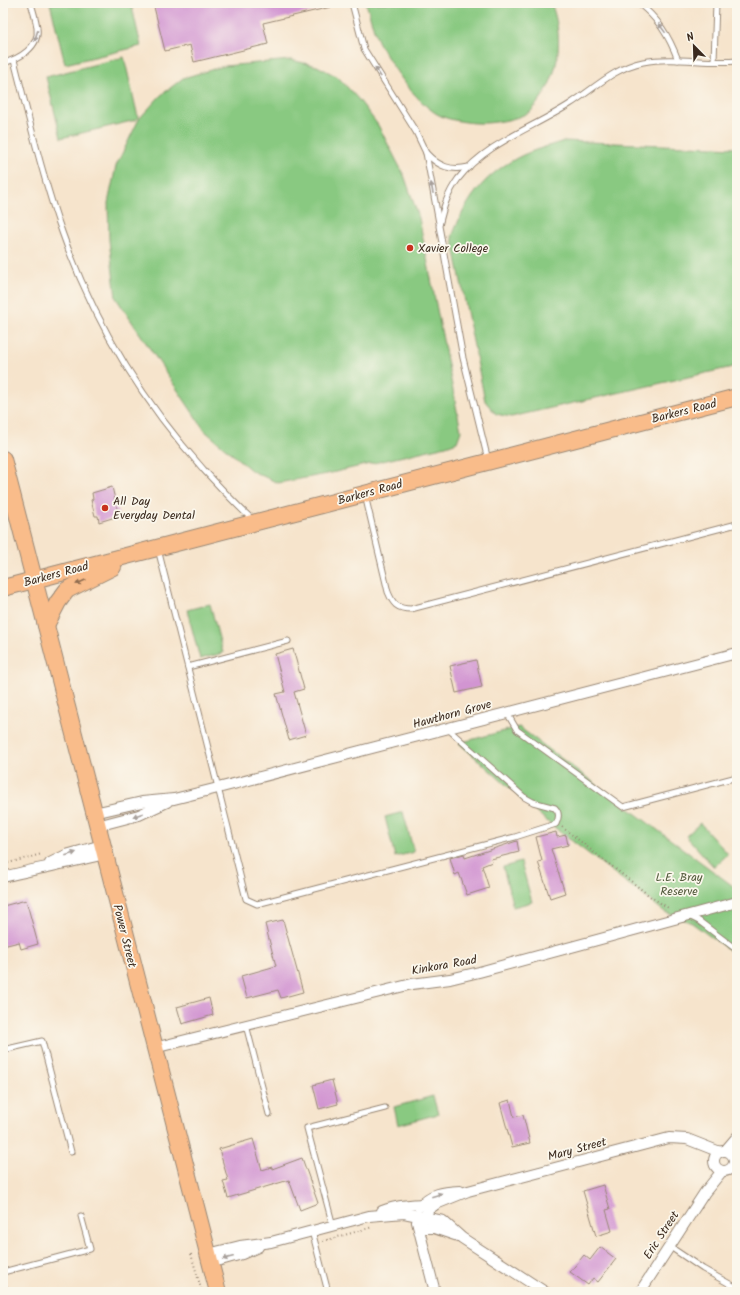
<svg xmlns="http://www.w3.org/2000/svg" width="740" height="1295" viewBox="0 0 740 1295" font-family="Kalam,sans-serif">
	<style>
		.green { fill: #89c981; stroke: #627a50 }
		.building { fill: #d295d2 }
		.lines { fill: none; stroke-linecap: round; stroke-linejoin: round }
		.lane-casing { stroke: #988775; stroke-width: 7 }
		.street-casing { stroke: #988775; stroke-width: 12 }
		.primary-casing { stroke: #988775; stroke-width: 18 }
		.path { stroke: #988775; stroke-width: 2; stroke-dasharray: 1 3; stroke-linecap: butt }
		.lane { stroke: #fff; stroke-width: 5 }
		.street { stroke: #fff; stroke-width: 10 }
		.primary { stroke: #f9bc8a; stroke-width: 16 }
		.oneway { fill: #a79f9a }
		.oneway2 { fill: #906c4f }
		.poi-dot { fill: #c8321e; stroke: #fbf7ec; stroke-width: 1.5 }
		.labels { text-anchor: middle; stroke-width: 3.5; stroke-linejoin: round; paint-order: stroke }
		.poi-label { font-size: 12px; fill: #3b2a1e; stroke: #fbf7ec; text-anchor: start }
		.street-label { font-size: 12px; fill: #3b2a1e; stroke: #fbf7ec }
		.park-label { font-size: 12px; fill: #525a3c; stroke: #fbf7ec }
	</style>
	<rect width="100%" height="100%" fill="#fbf7ec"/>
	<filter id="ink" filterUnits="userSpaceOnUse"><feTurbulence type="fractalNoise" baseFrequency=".025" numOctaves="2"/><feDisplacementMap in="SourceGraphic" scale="8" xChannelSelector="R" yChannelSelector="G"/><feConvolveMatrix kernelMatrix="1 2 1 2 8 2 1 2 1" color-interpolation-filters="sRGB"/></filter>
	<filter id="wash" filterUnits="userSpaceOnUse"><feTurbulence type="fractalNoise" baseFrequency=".012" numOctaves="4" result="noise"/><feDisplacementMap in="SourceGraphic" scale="16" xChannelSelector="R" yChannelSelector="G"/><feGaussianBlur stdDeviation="0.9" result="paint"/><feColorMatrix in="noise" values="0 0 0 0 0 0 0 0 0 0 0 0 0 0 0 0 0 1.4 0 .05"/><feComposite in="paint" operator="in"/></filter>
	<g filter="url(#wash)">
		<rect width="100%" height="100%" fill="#f6e4cc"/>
		<!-- green -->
		<g class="green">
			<polygon points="50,3 131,3 141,46 65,64"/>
			<path d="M 366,3 L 551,3 C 564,35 560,74 539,101 C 536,104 534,109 531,111 C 518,120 491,124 475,123 C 464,122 447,120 437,114 C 414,100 390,64 378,41 C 373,29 370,15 366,3 Z"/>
			<polygon points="124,57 138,117 136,120 61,138 46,77"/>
			<polygon points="291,60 317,66 338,77 359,100 378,125 404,175 419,218 461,431 457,442 446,446 327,474 278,483 252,471 205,431 116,298 109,240 108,203 116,166 139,119 160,96 183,78 224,66"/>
			<path d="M 564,141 L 737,148 L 737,366 L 511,417 L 496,414 L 485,401 L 452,237 C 465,201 483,176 517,158 C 532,150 549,146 564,141 Z"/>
			<polygon points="210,604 223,653 200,659 187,610"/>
			<polygon points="519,727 737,889 737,956 692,923 665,912 572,841 549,823 459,743"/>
			<polygon points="403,812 414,852 395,857 385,817"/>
			<polygon points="700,823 728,854 714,867 686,836"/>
			<polygon points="521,862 532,902 513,907 503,867"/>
			<polygon points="433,1096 438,1114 398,1125 394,1107"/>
		</g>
		<g id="blocks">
			<!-- building -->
			<g class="building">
				<polygon points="153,3 331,3 331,7 263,23 268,44 194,62 190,45 165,51"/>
				<polygon points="112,487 119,516 99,522 98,516 95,516 91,500 93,499 92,493"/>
				<polygon points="293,649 304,689 294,692 306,735 289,740 276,694 285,692 275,654"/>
				<polygon points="476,660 482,687 456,693 450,666"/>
				<polygon points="556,832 557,837 566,835 568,845 551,849 565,893 550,898 538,862 542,861 536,837"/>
				<polygon points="517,841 519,852 491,859 492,862 482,866 489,888 467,895 459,873 455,875 450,858 464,854 465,858"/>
				<polygon points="26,900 38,944 21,949 19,942 3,946 3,906"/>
				<polygon points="283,920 303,992 281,998 278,990 247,998 241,976 276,966 265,924"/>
				<polygon points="209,998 213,1015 182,1024 177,1007"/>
				<polygon points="332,1080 338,1104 319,1109 313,1085"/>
				<polygon points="510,1100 514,1117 523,1115 530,1143 512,1147 500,1103"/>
				<polygon points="253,1139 262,1170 272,1167 272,1169 302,1158 318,1203 300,1210 289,1180 228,1198 223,1181 228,1180 219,1149"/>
				<polygon points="603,1185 610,1209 606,1210 612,1231 596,1236 583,1191"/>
				<polygon points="600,1247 616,1259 598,1282 593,1278 588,1285 570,1272 584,1255 590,1260"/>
			</g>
		</g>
	</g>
	<g filter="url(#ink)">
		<use href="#blocks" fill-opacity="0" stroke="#988775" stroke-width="1"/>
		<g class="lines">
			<defs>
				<g id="lane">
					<polyline points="352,3 364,49 416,132 426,153 439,223"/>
					<path d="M 638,3 C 658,18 669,36 678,60"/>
					<path d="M 14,60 C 29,118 42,176 62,232 C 93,320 142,401 204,470 C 220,487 235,504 253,520"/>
					<polyline points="714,61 716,3"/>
					<path d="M 3,63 C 19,59 40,47 37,28 C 36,19 33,11 31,3"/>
					<path d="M 426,153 C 439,167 451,171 469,167"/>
					<path d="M 488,460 L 463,358 L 439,226 C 443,209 447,194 458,179 C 486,143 533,128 570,104 C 595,88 614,68 643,62 C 674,56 706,64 737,61"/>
					<path d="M 365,495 L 388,592 C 393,604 397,609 411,609 L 737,524"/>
					<path d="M 158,549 L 246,899 L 257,904 L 515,837 L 556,824 C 559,818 560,813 555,808 L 533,802 L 524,797 L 448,729"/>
					<polyline points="188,667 288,641"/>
					<polyline points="507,713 517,730 623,807 737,777"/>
					<polyline points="689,916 699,921 737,950"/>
					<polyline points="246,1025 269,1114"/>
					<polyline points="3,1050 42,1041 71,1152"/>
					<polyline points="333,1226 307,1128 385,1108"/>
					<polyline points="312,1231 328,1292"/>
					<polyline points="669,1246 703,1269 737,1288"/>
					<polyline points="3,1272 90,1249 81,1216"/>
				</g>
				<g id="street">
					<polyline points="94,813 142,802 174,799 218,788 737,653"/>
					<polyline points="97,826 139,815 167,802"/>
					<polyline points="50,863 66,855 102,845"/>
					<path d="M 3,877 C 37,868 71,863 104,854"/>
					<polyline points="154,1048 412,984 450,979 479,972 737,902"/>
					<circle cx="724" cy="1161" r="10"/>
					<polyline points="725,1151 737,1137"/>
					<path d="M 419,1207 C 430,1193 444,1192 460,1191"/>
					<path d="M 382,1211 C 394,1206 421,1202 433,1206"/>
					<polyline points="417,1222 435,1292"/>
					<polyline points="419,1228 424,1217 429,1209 436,1204 468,1191 669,1138 687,1139 720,1152"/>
					<polyline points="419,1228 434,1228 458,1236"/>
					<polyline points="208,1254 240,1246 271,1242 369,1216 404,1213 443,1221 462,1238 545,1292"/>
					<polyline points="210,1263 242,1254 258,1247"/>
					<polyline points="3,1290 3,1292"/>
					<polyline points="640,1292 705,1192 722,1171"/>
				</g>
				<g id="primary">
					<polyline points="3,459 218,1292"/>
					<polyline points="3,588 737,397"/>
					<polyline points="46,625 58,602 67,590 113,567"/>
				</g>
			</defs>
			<!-- lane casing -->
			<use href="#lane" class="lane-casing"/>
			<!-- street casing -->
			<use href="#street" class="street-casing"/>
			<!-- primary casing -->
			<use href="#primary" class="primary-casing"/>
			<!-- path -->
			<g class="path">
				<polyline points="562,827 651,897 670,909"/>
				<polyline points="8,863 42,854"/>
				<polyline points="323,1241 373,1227"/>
				<polyline points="191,1254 202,1292"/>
			</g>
			<!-- lane -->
			<use href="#lane" class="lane"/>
			<!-- street -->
			<use href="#street" class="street"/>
			<!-- primary -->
			<use href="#primary" class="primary"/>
		</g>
		<!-- one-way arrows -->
		<defs><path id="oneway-solid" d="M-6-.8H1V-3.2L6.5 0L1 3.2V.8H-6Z"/></defs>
		<g class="oneway">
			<use href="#oneway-solid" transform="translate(662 28) rotate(-126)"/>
			<use href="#oneway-solid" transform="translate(36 36) rotate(107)"/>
			<use href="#oneway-solid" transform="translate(378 72) rotate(-122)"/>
			<use href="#oneway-solid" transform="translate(432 188) rotate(-101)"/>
			<use href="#oneway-solid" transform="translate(138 815) rotate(160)"/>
			<use href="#oneway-solid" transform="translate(71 854) rotate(-17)"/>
			<use href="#oneway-solid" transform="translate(437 1195) rotate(-17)"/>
			<use href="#oneway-solid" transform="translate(228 1258) rotate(165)"/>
		</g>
		<use class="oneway2" href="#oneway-solid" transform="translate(81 582) rotate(155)"/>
	</g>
	<!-- markers -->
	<g class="poi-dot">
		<circle cx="410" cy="248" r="4"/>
		<circle cx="105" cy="508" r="4"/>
	</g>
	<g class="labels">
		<!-- poi labels -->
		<g class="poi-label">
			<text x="418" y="252">Xavier College</text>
			<text x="113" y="505">All Day<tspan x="113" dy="14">Everyday Dental</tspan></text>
		</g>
		<!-- street labels -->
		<g class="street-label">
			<text transform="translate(684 411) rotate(-14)" y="4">Barkers Road</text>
			<text transform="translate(370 492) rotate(-15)" y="4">Barkers Road</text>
			<text transform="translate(56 574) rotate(-15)" y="4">Barkers Road</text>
			<text transform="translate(452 714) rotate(-15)" y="4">Hawthorn Grove</text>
			<text transform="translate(125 936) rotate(76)" y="4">Power Street</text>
			<text transform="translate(444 965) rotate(-10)" y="4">Kinkora Road</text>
			<text transform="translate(577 1149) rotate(-15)" y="4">Mary Street</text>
			<text transform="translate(661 1235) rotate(-57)" y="4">Eric Street</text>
		</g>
		<!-- park labels -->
		<g class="park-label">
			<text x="679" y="881">L.E. Bray<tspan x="679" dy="14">Reserve</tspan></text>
		</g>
	</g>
	<!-- margin -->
	<rect width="740" height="1295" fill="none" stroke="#fbf7ec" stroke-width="16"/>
	<!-- north arrow -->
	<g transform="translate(694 46) rotate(337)" stroke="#fbf7ec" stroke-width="3" paint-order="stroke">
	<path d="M0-3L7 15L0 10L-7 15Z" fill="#3b2a1e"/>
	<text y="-6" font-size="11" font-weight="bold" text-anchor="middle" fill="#3b2a1e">N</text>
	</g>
</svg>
